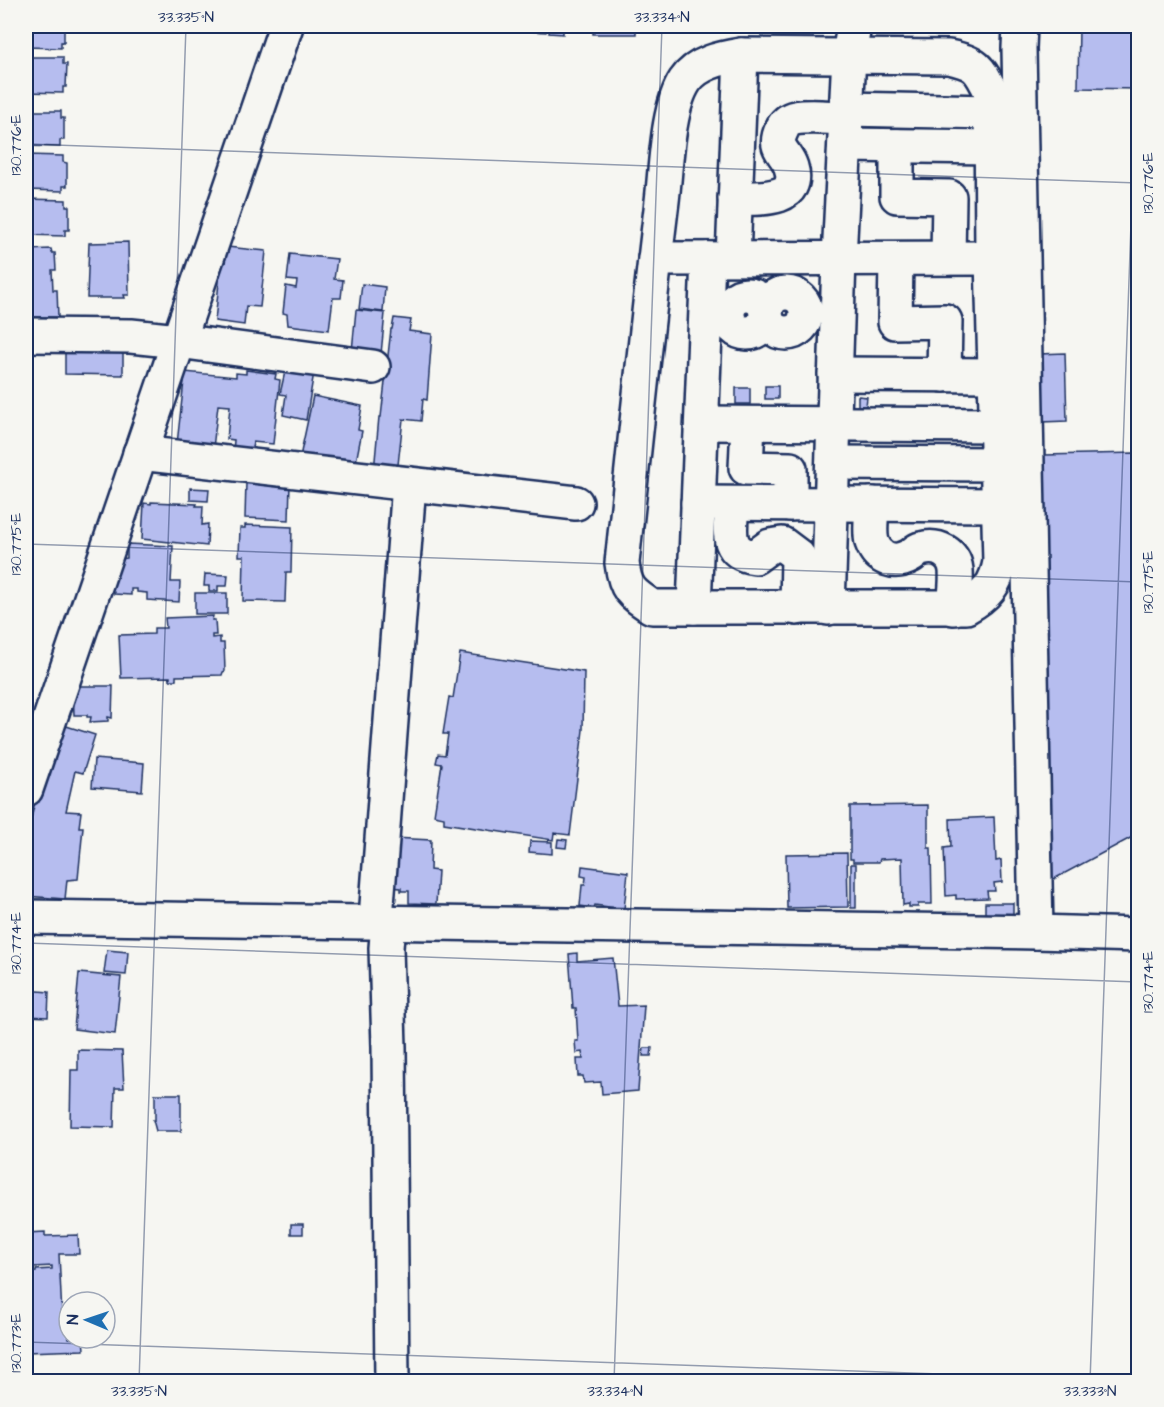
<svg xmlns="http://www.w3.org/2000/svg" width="1164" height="1407" viewBox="0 0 1164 1407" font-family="'Architects Daughter',sans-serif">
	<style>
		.building { fill: #b6bdef; stroke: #1b2f5e; stroke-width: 1.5 }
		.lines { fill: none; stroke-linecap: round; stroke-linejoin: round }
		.minor-casing { stroke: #1b2f5e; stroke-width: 38 }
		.minor { stroke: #f6f6f2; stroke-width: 33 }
		.ticks { fill: none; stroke: #1b2f5e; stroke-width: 1.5; stroke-opacity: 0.45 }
		.neatline { fill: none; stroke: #1b2f5e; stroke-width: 2 }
		.ticks-label { font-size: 15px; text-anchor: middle; fill: #1b2f5e }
	</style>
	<rect width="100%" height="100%" fill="#f6f6f2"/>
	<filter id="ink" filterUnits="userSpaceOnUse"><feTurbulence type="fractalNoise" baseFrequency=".0167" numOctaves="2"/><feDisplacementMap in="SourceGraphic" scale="12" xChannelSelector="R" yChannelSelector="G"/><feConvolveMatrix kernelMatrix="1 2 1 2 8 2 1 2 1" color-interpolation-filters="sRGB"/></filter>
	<g filter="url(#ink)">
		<!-- building -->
		<g class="building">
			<polygon points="26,26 64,26 64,42 61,42 61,48 26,47"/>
			<polygon points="505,26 547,26 546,32 505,30"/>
			<polygon points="550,26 563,26 563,34 549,33"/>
			<rect x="593" y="26" width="43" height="8"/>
			<polygon points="1079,26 1138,26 1138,89 1078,88"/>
			<polygon points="26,57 63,57 63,64 67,64 66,87 63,87 63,93 26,92"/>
			<polygon points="26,111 61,111 61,118 64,118 64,140 60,140 60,147 26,146"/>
			<polygon points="26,155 63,156 63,162 67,163 67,186 63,186 63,191 26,190"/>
			<polygon points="26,199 66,200 66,206 69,206 69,230 65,230 65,236 26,235"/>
			<polygon points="128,242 129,295 124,295 125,298 87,298 89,243"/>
			<polygon points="227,247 266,251 260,307 246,306 244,325 215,321 221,263 225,263"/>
			<polygon points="51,249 52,253 55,253 56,270 52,270 53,290 57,290 58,317 26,317 26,250"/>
			<polygon points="290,254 337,259 334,279 343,280 341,298 333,298 329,330 288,325 287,314 283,313 286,286 296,288 297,281 287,280"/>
			<polygon points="362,284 385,287 383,312 359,309"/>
			<polygon points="356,310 385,313 381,354 352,351"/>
			<polygon points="394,318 411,320 409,331 432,334 427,400 423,399 421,421 403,419 397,474 374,471 379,417 381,417 391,329 392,329"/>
			<polygon points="65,345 123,346 123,375 65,374"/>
			<polygon points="1065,353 1067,421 1041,422 1039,354"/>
			<polygon points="286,367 314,372 306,420 283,415 286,395 280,394"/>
			<polygon points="246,370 276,374 275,379 280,380 273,444 253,442 251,455 233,453 234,440 227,439 230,406 218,405 213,448 177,444 185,372 236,377 236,373 246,374"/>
			<rect x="765" y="386" width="13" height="13"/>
			<rect x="736" y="388" width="14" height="16"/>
			<polygon points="313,396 362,406 358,430 362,431 355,467 300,457"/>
			<polygon points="858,396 867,397 866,406 858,406"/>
			<polygon points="1136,453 1137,597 1138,597 1138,834 1052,880 1044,455"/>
			<polygon points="246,482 290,483 289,520 245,518"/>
			<polygon points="190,488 209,489 208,501 190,500"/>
			<polygon points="151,502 197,504 196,506 203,506 202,525 208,524 207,546 142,539 144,503 151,504"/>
			<polygon points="245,525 292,527 291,572 286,572 285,602 243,601 244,556 239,556 240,528 245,528"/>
			<polygon points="127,544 173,546 171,582 180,582 179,602 147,600 147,593 137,592 137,589 131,589 131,595 114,594 114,592 109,591 119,559 127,558"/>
			<polygon points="205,574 228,575 227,586 218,586 218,591 209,591 209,586 204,586"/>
			<rect x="195" y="593" width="32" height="21"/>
			<polygon points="213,616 212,620 215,620 216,635 212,635 212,638 220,637 220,643 224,643 225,671 223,672 222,675 176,676 176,680 170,680 170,677 121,678 119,635 154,634 154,628 166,628 165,618"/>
			<polygon points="460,653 584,672 583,730 570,835 554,833 553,840 444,823 444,817 434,815 442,764 436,763 438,754 445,755 448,734 443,734 449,697 453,698"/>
			<polygon points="73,686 113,686 112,718 108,717 108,721 90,722 91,717 87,717 87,715 74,715"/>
			<polygon points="60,724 95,735 83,773 75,771 66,811 81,812 79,827 83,827 78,879 67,880 65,899 26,896 26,830 30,823 35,802 39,802"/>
			<polygon points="94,759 144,763 142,791 92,787"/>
			<polygon points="928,805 928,848 931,848 932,904 918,904 918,907 909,907 909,904 903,905 902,858 880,859 879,862 853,862 853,859 850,859 850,806"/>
			<polygon points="994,817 996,861 1001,860 1002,882 994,883 995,891 987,891 988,898 956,899 956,895 946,896 944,848 951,847 950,819"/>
			<polygon points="393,838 431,840 430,870 438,871 436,904 409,903 409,891 401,891 401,888 390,887"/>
			<polygon points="558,839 567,840 566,848 557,847"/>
			<polygon points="530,841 552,842 552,854 529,852"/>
			<polygon points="847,853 848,907 787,908 786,854"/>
			<rect x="851" y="864" width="5" height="44"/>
			<polygon points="582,866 628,872 624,909 595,905 594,908 580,906 582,885 585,885 586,877 581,876"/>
			<polygon points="985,903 1013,903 1013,917 985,916"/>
			<polygon points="107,950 128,952 126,975 104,973"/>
			<polygon points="577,953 577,961 613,958 618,1006 644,1005 638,1091 602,1094 601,1082 584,1083 583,1076 578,1076 577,1059 583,1059 582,1052 576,1053 575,1041 578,1041 576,1008 573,1008 569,954"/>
			<polygon points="79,973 121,977 115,1034 74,1029"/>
			<polygon points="26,990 49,992 48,1017 26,1016"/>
			<polygon points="644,1048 652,1048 651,1056 643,1056"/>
			<polygon points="78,1050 122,1051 124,1088 115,1088 114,1127 70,1126 71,1070 78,1070"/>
			<polygon points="155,1094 181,1094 181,1131 156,1131 153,1120 155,1120"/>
			<rect x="291" y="1224" width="12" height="10"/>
			<polygon points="45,1232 45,1236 78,1235 79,1254 59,1254 62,1316 69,1315 69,1338 83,1338 84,1350 26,1352 26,1273 36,1272 36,1270 52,1269 52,1266 33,1267 33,1270 26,1270 26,1233"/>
		</g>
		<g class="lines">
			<defs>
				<g id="minor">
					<polyline points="1020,26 1019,48 1036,932"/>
					<path d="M 741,55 L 949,57 C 976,63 979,67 991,92 L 992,258 L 1000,562 C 996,585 986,596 966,607 L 652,607 C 631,593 625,589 622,563 C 635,442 647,322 662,201 C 666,169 667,108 685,81 C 697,63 721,58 741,55 Z"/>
					<polyline points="846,109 991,112"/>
					<polyline points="845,145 992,147"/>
					<polyline points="897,146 897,196 949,197 948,258"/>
					<path d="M 735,198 C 756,198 802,203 791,167 C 786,151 772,149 782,129 C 784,124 789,119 795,118 C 811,115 830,118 846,118"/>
					<polyline points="733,258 741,55"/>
					<polyline points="655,259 992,258"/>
					<polyline points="896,259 895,322 945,321 944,375"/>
					<circle cx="786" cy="313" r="20"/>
					<circle cx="747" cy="314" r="19"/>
					<polyline points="26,335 131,336 178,341 373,367"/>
					<polyline points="835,374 995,375"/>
					<polyline points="702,423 996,425"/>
					<polyline points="748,424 746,468 790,469 790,504"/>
					<polyline points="140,453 576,503"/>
					<polyline points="833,463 997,464"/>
					<polyline points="698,503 999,505"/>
					<path d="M 732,504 C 731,528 723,553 755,557 L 770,546 L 782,544 L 798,556 L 797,608"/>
					<path d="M 872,504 C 872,515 869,531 872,542 C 878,559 894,565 910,556 C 914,554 916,550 921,549 C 938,544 954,553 956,570 C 957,582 955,596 954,608"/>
					<polyline points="694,607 708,259"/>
					<polyline points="828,608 839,259 849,55 854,26"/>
					<polyline points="26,789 286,26"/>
					<polyline points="26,917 1036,932 1138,935"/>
					<polyline points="378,922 377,905 409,484"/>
					<polyline points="388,922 386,948 389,1047 392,1382"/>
				</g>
			</defs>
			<!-- minor casing -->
			<use href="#minor" class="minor-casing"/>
			<!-- minor -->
			<use href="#minor" class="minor"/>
		</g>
	</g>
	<!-- ticks -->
	<path class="ticks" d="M 26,144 L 1138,183M 26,544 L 1138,582M 26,943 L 1138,982M 26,1342 L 1138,1381M 139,1382 L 186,26M 614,1382 L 662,26M 1090,1382 L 1138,26"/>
	<!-- margin -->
	<rect width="1164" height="1407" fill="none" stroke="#f6f6f2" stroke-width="66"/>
	<!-- north arrow -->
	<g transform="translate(87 1320) rotate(272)"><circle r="28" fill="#f6f6f2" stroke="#9ea6b7" stroke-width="1.5"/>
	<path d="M0-4.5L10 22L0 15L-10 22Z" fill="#1f6fb2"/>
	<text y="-9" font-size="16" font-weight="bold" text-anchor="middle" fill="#1b2f5e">N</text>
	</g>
	<rect x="33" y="33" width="1098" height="1341" class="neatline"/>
	<g class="ticks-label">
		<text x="186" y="22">33.335°N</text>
		<text x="662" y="22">33.334°N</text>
		<text transform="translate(16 145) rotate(-90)" y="5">130.776°E</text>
		<text transform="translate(1148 183) rotate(-90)" y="5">130.776°E</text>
		<text transform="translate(16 544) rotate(-90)" y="5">130.775°E</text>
		<text transform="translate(1148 582) rotate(-90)" y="5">130.775°E</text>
		<text transform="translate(16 943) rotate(-90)" y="5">130.774°E</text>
		<text transform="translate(1148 982) rotate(-90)" y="5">130.774°E</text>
		<text transform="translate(16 1343) rotate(-90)" y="5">130.773°E</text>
		<text x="139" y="1396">33.335°N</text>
		<text x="615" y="1396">33.334°N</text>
		<text x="1090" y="1396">33.333°N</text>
	</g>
</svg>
